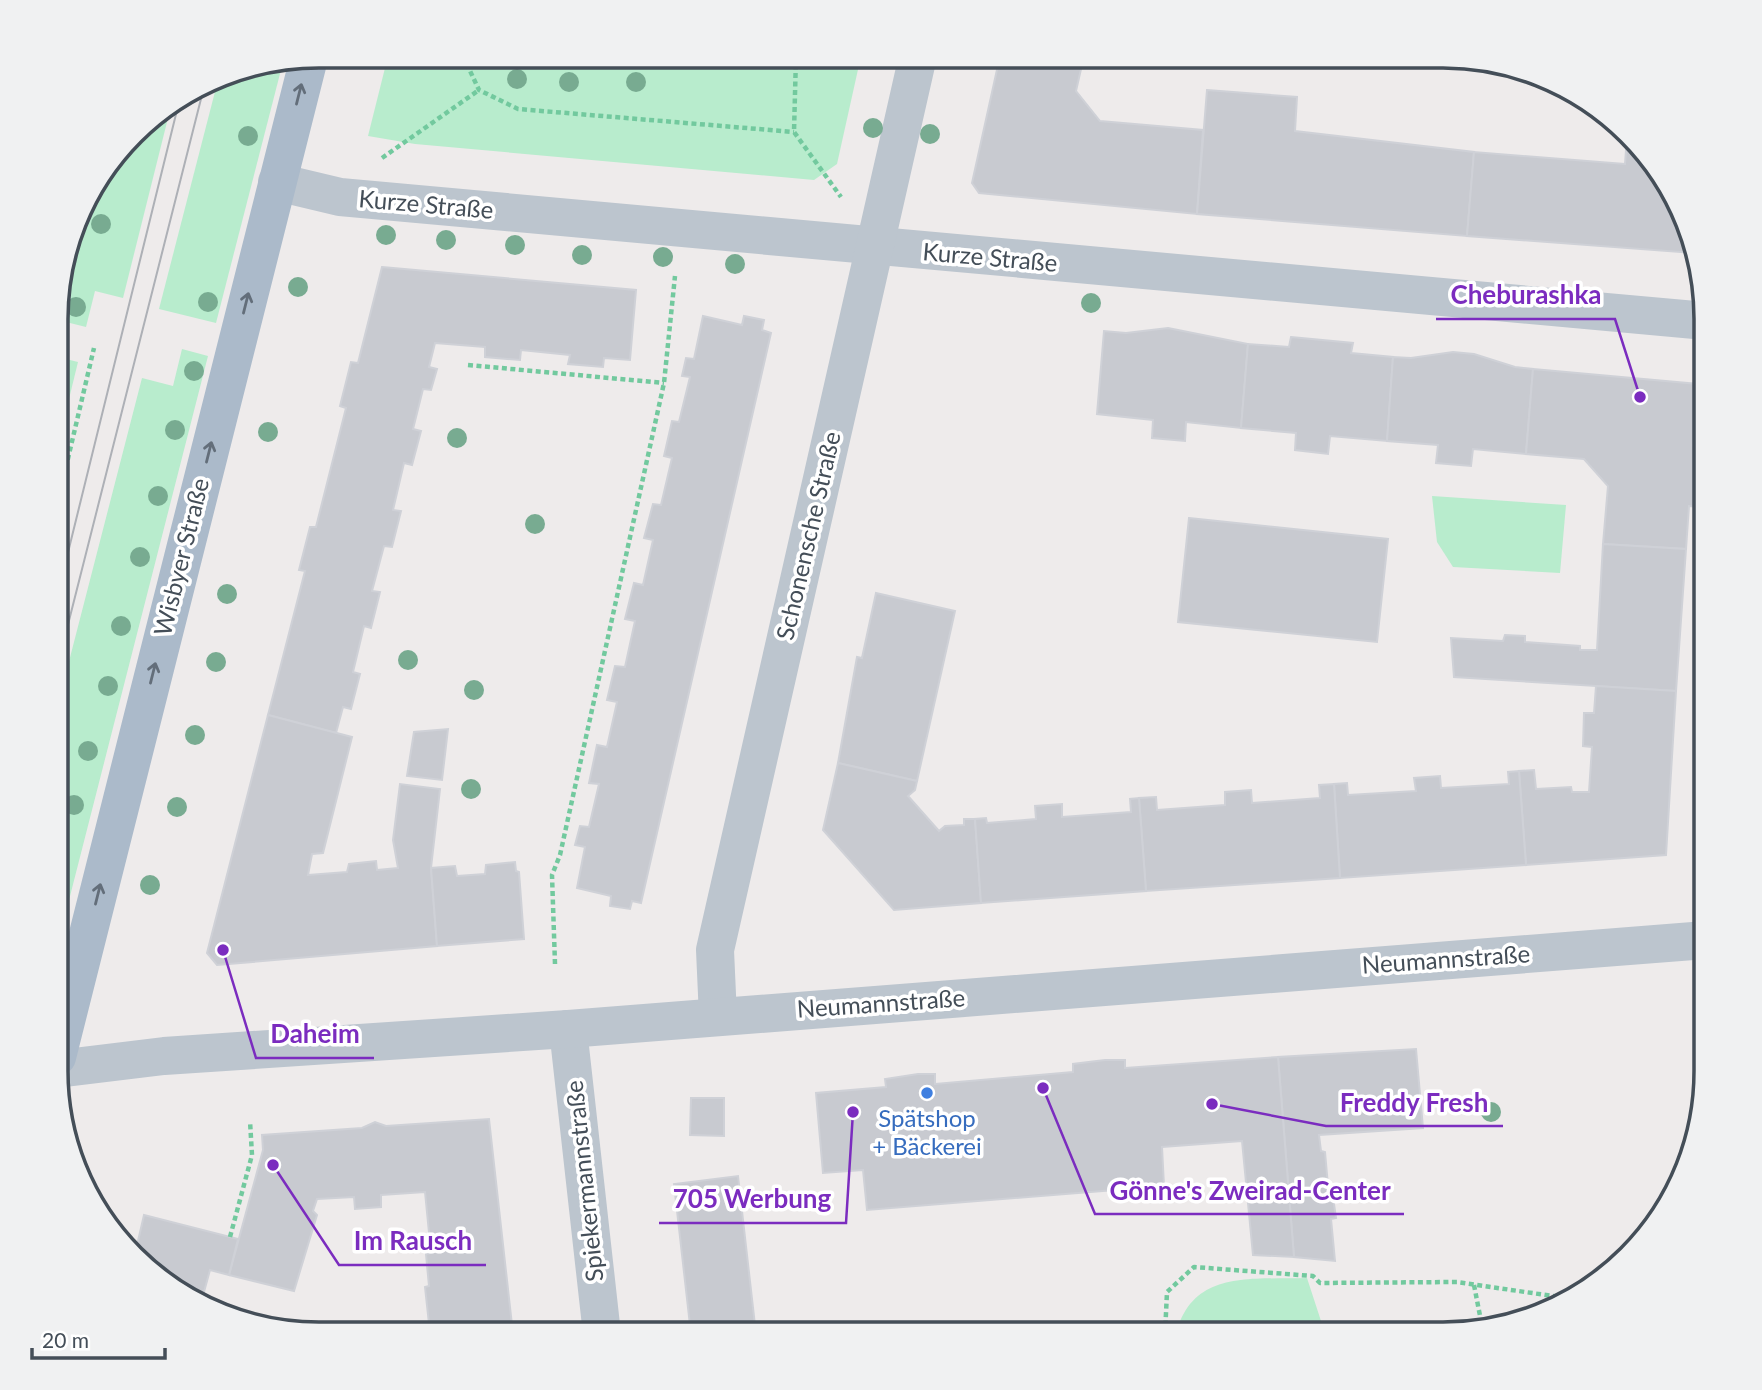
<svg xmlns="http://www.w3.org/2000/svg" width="1762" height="1390" viewBox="0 0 1762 1390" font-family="Lato,sans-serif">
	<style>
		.green { fill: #b8eccd }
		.building { fill: #c8cad0; stroke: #cfd1d7; stroke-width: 2 }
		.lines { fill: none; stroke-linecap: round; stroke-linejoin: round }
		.path { stroke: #72c99e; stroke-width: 4.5; stroke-dasharray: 5 3.5; stroke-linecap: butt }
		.minor { stroke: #bcc5ce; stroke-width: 38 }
		.tertiary { stroke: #bcc5ce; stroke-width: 38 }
		.primary { stroke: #abbaca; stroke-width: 38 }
		.tram { stroke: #adb0b6; stroke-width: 2 }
		.tree { fill: #78ab91 }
		.oneway { stroke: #636e7a }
		.shop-dot { fill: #3f7fe0; stroke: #fff; stroke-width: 2.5 }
		.labels { text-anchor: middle; stroke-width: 7; stroke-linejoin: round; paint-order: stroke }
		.street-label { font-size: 24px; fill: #444e58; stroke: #fff }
		.shop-label { font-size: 24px; fill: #366cbe; stroke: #fff }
		.rim { fill: none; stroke: #444e58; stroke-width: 3.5 }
		.leader { fill: none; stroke: #7b2cbf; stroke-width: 2.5 }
		.callout-dot { fill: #7b2cbf; stroke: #fff; stroke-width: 2.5 }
		.callout-label { font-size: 26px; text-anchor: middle; font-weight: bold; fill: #7b2cbf; stroke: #fff; stroke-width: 7; stroke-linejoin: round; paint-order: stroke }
	</style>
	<rect width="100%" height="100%" fill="#eeebeb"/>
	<!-- green -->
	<g class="green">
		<polygon points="388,56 861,56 837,164 814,180 415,144 368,136"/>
		<polygon points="283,62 216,323 159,309 218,80 234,70"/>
		<polygon points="171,106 123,298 95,291 86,327 58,320 92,187 146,121"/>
		<polygon points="182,349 208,356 57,947 57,708 142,378 173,386"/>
		<polygon points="58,357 78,362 58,444"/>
		<polygon points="1432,496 1566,505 1560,573 1453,567 1437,542"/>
		<path d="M 1307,1278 L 1321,1321 L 1295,1334 L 1176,1334 C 1193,1269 1252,1280 1307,1278 Z"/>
	</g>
	<!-- building -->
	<g class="building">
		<polygon points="1000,56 1084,56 1076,91 1100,121 1203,130 1197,214 979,193 972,183"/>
		<polygon points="1207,90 1297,97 1295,131 1474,152 1467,236 1197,214"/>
		<polygon points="1627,136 1686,218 1693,253 1467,236 1474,152 1625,164"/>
		<polygon points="382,267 636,290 630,360 604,358 603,367 568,364 570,355 521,350 520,360 485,357 485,347 435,343 429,367 437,369 431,390 423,389 413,429 421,431 412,465 404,463 393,510 401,511 392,547 384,546 372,591 380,592 371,628 364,626 353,672 360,674 351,709 343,707 336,733 268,715 305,571 299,570 310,527 316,527 346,408 340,406 351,362 358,363"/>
		<polygon points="703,316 742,325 744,316 764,320 762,330 771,333 641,903 632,901 630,909 610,906 611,896 577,888 585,847 575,845 580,826 589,827 599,784 589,783 597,745 607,747 617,702 607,700 615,666 625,667 635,621 625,619 634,583 643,585 653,540 644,538 653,504 661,505 672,458 664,456 672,421 679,422 690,377 682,376 686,358 694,359"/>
		<polygon points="1168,328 1248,344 1241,428 1186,422 1185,441 1152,438 1153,420 1097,414 1104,331 1126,333"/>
		<polygon points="1291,337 1353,343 1351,353 1393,357 1387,441 1330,436 1328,454 1295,450 1296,433 1241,428 1248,344 1289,347"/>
		<polygon points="1453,352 1474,354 1515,367 1533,369 1526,454 1473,449 1471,466 1436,463 1438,445 1387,441 1393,357 1411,358"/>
		<polygon points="1533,369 1698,384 1693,446 1701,447 1697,507 1689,506 1686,549 1603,544 1608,486 1584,459 1526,454"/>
		<polygon points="1189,518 1388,539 1377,642 1178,622"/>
		<polygon points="1603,544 1686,549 1676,691 1454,677 1451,638 1503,641 1505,635 1525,636 1525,642 1580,646 1580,650 1597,650"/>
		<polygon points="876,593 955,611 917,781 838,763 857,657 862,658"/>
		<polygon points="1596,686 1676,691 1666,855 1526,865 1519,771 1534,770 1536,789 1571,787 1572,792 1589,792 1592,747 1583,746 1584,713 1594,713"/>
		<polygon points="268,715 352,737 323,853 312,854 308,875 347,872 349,864 376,861 377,870 398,868 393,840 400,784 440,789 431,868 437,946 217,965 207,953"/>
		<polygon points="448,729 442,780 407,776 414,732"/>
		<polygon points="838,763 917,781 915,790 908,796 939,831 945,826 964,825 964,819 975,819 981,903 894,910 823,830"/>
		<polygon points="1519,771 1526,865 1340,878 1334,784 1347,783 1348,795 1416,791 1414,778 1440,776 1441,788 1509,784 1508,772"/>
		<polygon points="1334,784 1340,878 1146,891 1139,798 1156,797 1157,810 1225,805 1225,792 1251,790 1252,803 1320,798 1319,785"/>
		<polygon points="1139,798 1146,891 981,903 975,819 986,818 987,823 1036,819 1035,806 1062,804 1062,817 1131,812 1130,799"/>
		<polygon points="515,862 516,871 519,872 524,939 437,946 431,868 455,866 457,876 485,874 486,865"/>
		<polygon points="1416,1049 1423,1128 1319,1135 1321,1151 1325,1152 1329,1197 1333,1197 1336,1218 1331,1219 1335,1261 1294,1257 1278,1057"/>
		<polygon points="1278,1057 1294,1257 1253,1255 1242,1141 1162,1147 1164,1186 867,1210 863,1170 823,1173 816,1093 886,1087 885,1079 918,1074 935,1074 935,1084 1073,1072 1073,1064 1105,1060 1125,1060 1125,1068"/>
		<polygon points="691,1098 724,1098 724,1136 690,1135"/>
		<polygon points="489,1119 513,1334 430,1333 425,1287 429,1286 426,1254 431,1253 425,1192 381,1195 381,1207 355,1209 354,1197 317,1199 313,1211 317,1215 294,1291 229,1275 263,1150 262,1135 362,1128 375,1122 386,1126"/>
		<polygon points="738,1176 756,1334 691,1334 674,1184"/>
		<polygon points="144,1215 238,1239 229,1275 210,1270 201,1303 145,1268 135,1254"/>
		<polygon points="1429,1325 1433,1334 1412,1334"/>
	</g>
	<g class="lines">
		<!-- path -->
		<g class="path">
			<polyline points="463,56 479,90 518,109 794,132"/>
			<polyline points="796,56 794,132 841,197"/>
			<polyline points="382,158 479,90"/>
			<polyline points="468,365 664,383"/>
			<polyline points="58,501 94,348"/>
			<polyline points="555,964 552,875 560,855 664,383 675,276"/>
			<polyline points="230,1237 252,1155 250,1121"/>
			<polyline points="1474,1285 1482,1326"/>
			<polyline points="1126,1334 1126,1333"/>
			<polyline points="1165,1334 1167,1292 1194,1267 1313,1276 1320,1283 1457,1282 1566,1298"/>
		</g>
		<!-- minor -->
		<g class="minor">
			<polyline points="277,182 340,197 1706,321"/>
			<polyline points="718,1017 715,950 918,56"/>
			<polyline points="568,1029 602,1334"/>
		</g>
		<!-- tertiary -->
		<polyline class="tertiary" points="57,1069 164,1056 568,1029 1706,940"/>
		<!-- primary -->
		<polyline class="primary" points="57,1057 309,58"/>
		<!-- tram -->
		<g class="tram">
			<polyline points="58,593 179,102"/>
			<polyline points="57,668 204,87"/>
		</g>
	</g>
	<!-- trees -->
	<g class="tree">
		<circle cx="517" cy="79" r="10"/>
		<circle cx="569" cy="82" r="10"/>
		<circle cx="636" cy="82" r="10"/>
		<circle cx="873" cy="128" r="10"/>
		<circle cx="930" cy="134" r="10"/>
		<circle cx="248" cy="136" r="10"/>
		<circle cx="101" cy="224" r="10"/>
		<circle cx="386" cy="235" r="10"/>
		<circle cx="446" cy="240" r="10"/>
		<circle cx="515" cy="245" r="10"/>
		<circle cx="582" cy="255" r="10"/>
		<circle cx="663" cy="257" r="10"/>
		<circle cx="735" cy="264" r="10"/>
		<circle cx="298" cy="287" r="10"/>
		<circle cx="208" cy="302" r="10"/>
		<circle cx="1091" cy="303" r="10"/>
		<circle cx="76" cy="307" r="10"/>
		<circle cx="194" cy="371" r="10"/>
		<circle cx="175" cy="430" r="10"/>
		<circle cx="268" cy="432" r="10"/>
		<circle cx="457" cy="438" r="10"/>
		<circle cx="158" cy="496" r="10"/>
		<circle cx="535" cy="524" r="10"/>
		<circle cx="140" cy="557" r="10"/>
		<circle cx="227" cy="594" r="10"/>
		<circle cx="121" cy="626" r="10"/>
		<circle cx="408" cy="660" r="10"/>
		<circle cx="216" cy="662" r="10"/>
		<circle cx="108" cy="686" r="10"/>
		<circle cx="474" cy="690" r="10"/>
		<circle cx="195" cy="735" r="10"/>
		<circle cx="88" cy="751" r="10"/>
		<circle cx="471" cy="789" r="10"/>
		<circle cx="74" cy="805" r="10"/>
		<circle cx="177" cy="807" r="10"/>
		<circle cx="150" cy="885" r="10"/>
		<circle cx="1491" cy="1112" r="10"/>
	</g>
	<!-- one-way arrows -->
	<defs><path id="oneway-shaft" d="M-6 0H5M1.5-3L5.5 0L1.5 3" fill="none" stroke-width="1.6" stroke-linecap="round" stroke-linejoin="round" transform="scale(1.75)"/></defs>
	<g class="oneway">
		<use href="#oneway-shaft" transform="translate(299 94) rotate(-76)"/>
		<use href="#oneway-shaft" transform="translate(246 303) rotate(-76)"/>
		<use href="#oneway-shaft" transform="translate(209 452) rotate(-76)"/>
		<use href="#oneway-shaft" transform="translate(153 673) rotate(-76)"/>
		<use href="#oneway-shaft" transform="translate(98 894) rotate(-76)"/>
	</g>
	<!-- markers -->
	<circle class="shop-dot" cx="927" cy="1093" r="7"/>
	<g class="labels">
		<!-- street labels -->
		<g class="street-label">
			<text transform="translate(426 205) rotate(5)" y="8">Kurze Straße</text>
			<text transform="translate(990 258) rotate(5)" y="8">Kurze Straße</text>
			<text transform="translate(809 536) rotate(-77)" y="8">Schonensche Straße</text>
			<text transform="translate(182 557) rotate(-76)" y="8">Wisbyer Straße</text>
			<text transform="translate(1446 960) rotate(-4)" y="8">Neumannstraße</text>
			<text transform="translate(881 1004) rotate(-4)" y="8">Neumannstraße</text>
			<text transform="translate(585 1181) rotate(-96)" y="8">Spiekermannstraße</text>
		</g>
		<!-- shop labels -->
		<g class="shop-label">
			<text x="927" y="1127">Spätshop<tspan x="927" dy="28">+ Bäckerei</tspan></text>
		</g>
	</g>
	<!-- crop -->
	<path d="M0 0H1762V1390H0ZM319 68H1443A251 251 0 0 1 1694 319V1071A251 251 0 0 1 1443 1322H319A251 251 0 0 1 68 1071V319A251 251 0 0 1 319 68Z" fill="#f0f1f2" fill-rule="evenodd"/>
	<path class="rim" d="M319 68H1443A251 251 0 0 1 1694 319V1071A251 251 0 0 1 1443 1322H319A251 251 0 0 1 68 1071V319A251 251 0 0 1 319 68Z"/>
	<!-- callouts -->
	<path class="leader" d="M1640 397L1615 319H1436M223 950L256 1058H374M1212 1104L1326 1126H1503M1043 1088L1095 1214H1404M853 1112L846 1223H659M273 1165L339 1265H486"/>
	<g class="callout-dot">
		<circle cx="1640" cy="397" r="7"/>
		<circle cx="223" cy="950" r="7"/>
		<circle cx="1212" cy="1104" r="7"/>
		<circle cx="1043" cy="1088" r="7"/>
		<circle cx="853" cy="1112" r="7"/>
		<circle cx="273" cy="1165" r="7"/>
	</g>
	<g class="callout-label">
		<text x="1526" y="304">Cheburashka</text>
		<text x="315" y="1043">Daheim</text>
		<text x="1414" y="1112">Freddy Fresh</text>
		<text x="1250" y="1200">Gönne's Zweirad-Center</text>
		<text x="752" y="1208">705 Werbung</text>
		<text x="413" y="1250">Im Rausch</text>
	</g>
	<!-- scale -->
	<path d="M32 1348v10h133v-10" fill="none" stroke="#444e58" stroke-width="3.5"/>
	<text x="42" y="1348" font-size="21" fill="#444e58" stroke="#ffffff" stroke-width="5" paint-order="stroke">20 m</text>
</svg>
